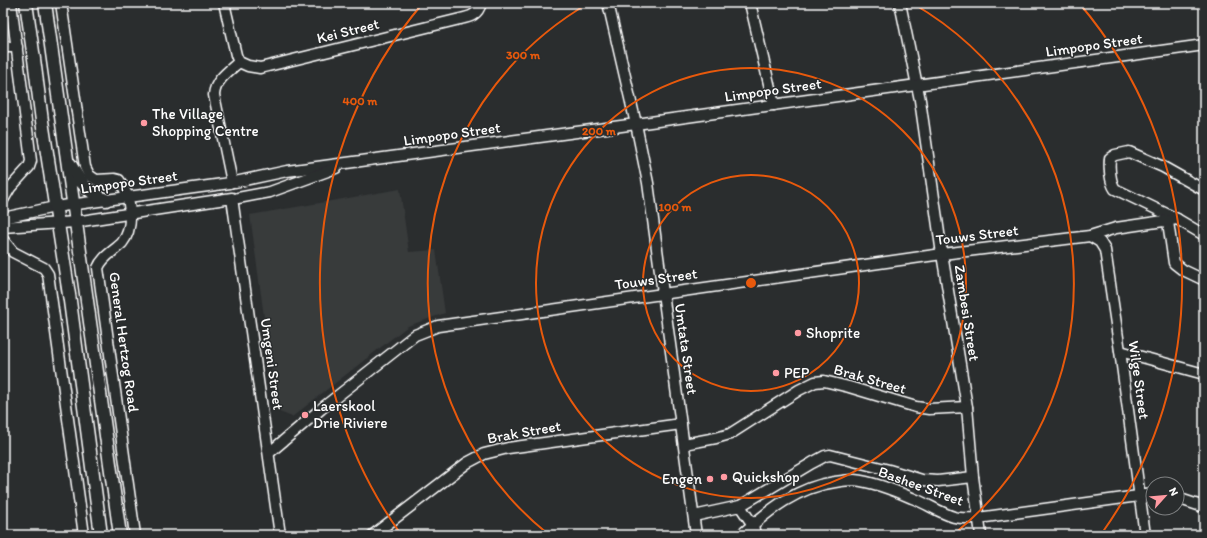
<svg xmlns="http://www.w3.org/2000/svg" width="1207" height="538" viewBox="0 0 1207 538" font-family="Itim,sans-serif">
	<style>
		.built { fill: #373a3b }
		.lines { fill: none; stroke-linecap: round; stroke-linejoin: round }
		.minor-casing { stroke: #fff; stroke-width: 13 }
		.major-casing { stroke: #fff; stroke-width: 15 }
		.minor { stroke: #2a2d2e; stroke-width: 10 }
		.major { stroke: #2a2d2e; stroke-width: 12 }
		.ring { fill: none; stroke: #e8590c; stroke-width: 2 }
		.poi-dot { fill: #ff9aa2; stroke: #2a2d2e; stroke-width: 1.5 }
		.labels { text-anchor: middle; stroke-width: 3; stroke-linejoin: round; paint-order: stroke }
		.street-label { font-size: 15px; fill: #fff; stroke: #2a2d2e }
		.poi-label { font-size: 15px; fill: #fff; stroke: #2a2d2e; text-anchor: start }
		.centre { fill: #e8590c; stroke: #2a2d2e; stroke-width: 2 }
		.ring-label { font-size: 12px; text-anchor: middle; font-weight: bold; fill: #e8590c; stroke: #2a2d2e; stroke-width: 3; stroke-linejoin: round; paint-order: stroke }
	</style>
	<rect width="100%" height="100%" fill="#2a2d2e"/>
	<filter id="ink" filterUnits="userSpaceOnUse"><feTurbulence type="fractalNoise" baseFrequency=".025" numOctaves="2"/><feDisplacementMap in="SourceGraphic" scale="8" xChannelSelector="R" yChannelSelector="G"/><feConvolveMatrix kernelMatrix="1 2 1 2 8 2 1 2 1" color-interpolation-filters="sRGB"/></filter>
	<g filter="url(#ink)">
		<!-- built -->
		<polygon class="built" points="400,189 409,252 436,250 445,313 408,326 292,417 277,411 250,215"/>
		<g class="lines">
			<defs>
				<g id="minor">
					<path d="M 61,3 L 85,167 L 89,175 L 96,180 L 115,179 L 119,180 C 131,195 135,227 122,243 C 114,251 102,257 98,268 L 135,535"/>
					<path d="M 224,3 L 236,55 L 239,62 C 229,71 215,80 214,95 L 232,182"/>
					<polyline points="608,3 636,124 648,183 696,535"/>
					<polyline points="750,3 774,105"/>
					<polyline points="900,3 920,100 942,254 967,407 973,477 981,535"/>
					<polyline points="3,47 17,47"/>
					<path d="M 239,62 L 248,66 L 260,68 L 460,19 C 470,17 478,15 481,3"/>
					<polyline points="235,182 287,171 636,124 1204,45"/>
					<path d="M 1204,190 L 1163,167 L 1129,152 L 1115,155 L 1110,158 C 1109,167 1110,182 1115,189 L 1177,219 L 1204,235"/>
					<polyline points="238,198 270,192 336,168"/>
					<polyline points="3,200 10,188 29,167 31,161 11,3"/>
					<polyline points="3,218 55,207 230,183"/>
					<polyline points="1168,222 1174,263 1183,270 1204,280"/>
					<polyline points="3,227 75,222 232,198 280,535"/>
					<polyline points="1090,236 1100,242 1105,250 1120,351 1145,535"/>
					<polyline points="3,240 13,252 44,268 48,274 84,535"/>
					<polyline points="1120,351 1204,374"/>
					<polyline points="684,444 716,438 730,434 799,390 815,382 824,381 849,387 916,407 929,409 967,407"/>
					<polyline points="269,453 321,409 415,335 438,326 942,254 1090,236 1116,228 1177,219"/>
					<polyline points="1177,498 1204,507"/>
					<polyline points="740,506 753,525 755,535"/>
					<polyline points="694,516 740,506 812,463 825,456 830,455 889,470 922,480 938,481 973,477"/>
					<polyline points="373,535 467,463 484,454 508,448 681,424"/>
					<path d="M 741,535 C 769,510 797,487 835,482 C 841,481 848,480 854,480 C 873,482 894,490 912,498 C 926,503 940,513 954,517 C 962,519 970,518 978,518 L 1153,494"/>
				</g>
				<g id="major">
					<polyline points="26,3 34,59 42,121 70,301 101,535"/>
					<polyline points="45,3 120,535"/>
					<path d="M 70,164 C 80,182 87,192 106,200"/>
				</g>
			</defs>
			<!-- minor casing -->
			<use href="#minor" class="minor-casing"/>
			<!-- major casing -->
			<use href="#major" class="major-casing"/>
			<!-- minor -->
			<use href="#minor" class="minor"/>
			<!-- major -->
			<use href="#major" class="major"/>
		</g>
	</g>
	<!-- distance rings -->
	<g class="ring">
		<circle cx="751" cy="283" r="108"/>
		<circle cx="751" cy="283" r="215"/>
		<path d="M548 534A323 323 0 0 1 589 3M912 3A323 323 0 0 1 954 534"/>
		<path d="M400 533A431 431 0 0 1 423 3M1079 3A431 431 0 0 1 1102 533"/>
	</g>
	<!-- markers -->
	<g class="poi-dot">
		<circle cx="144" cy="123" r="4"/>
		<circle cx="798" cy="333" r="4"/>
		<circle cx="776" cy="373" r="4"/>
		<circle cx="305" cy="415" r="4"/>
		<circle cx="724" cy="477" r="4"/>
		<circle cx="710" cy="479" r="4"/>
	</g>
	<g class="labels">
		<!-- street labels -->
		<g class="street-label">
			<text transform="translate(348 31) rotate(-14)" y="5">Kei Street</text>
			<text transform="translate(1094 45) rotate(-8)" y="5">Limpopo Street</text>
			<text transform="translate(773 90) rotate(-8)" y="5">Limpopo Street</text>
			<text transform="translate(452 134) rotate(-8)" y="5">Limpopo Street</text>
			<text transform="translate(129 182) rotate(-8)" y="5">Limpopo Street</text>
			<text transform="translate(977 235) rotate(-7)" y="5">Touws Street</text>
			<text transform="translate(656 279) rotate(-8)" y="5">Touws Street</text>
			<text transform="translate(967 313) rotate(81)" y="5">Zambesi Street</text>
			<text transform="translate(124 342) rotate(82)" y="5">General Hertzog Road</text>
			<text transform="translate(686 349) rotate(82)" y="5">Umtata Street</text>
			<text transform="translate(272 364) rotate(82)" y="5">Umgeni Street</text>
			<text transform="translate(870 379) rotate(16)" y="5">Brak Street</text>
			<text transform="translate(1139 380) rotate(82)" y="5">Wilge Street</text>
			<text transform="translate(524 432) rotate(-10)" y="5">Brak Street</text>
			<text transform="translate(921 486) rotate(20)" y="5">Bashee Street</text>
		</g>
		<!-- poi labels -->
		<g class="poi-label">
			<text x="152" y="119">The Village<tspan x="152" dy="17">Shopping Centre</tspan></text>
			<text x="806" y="338">Shoprite</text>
			<text x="784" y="378">PEP</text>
			<text x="313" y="411">Laerskool<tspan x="313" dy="17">Drie Riviere</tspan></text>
			<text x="732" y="482">Quickshop</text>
			<text x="702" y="484" text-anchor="end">Engen</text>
		</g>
	</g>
	<circle cx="751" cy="283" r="6" class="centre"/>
	<g class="ring-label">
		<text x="523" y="59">300 m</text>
		<text x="360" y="105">400 m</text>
		<text x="599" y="135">200 m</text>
		<text x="675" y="211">100 m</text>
	</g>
	<!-- margin -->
	<rect width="1207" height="538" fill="none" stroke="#2a2d2e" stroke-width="16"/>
	<rect x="8" y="8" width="1191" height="522" fill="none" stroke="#fff" stroke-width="1.5" filter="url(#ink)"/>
	<!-- north arrow -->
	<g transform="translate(1165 496) rotate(63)"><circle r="19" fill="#2a2d2e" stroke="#7f8182"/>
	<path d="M0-3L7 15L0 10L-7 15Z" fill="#ff9aa2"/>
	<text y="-6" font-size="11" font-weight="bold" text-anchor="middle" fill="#ffffff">N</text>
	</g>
</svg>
